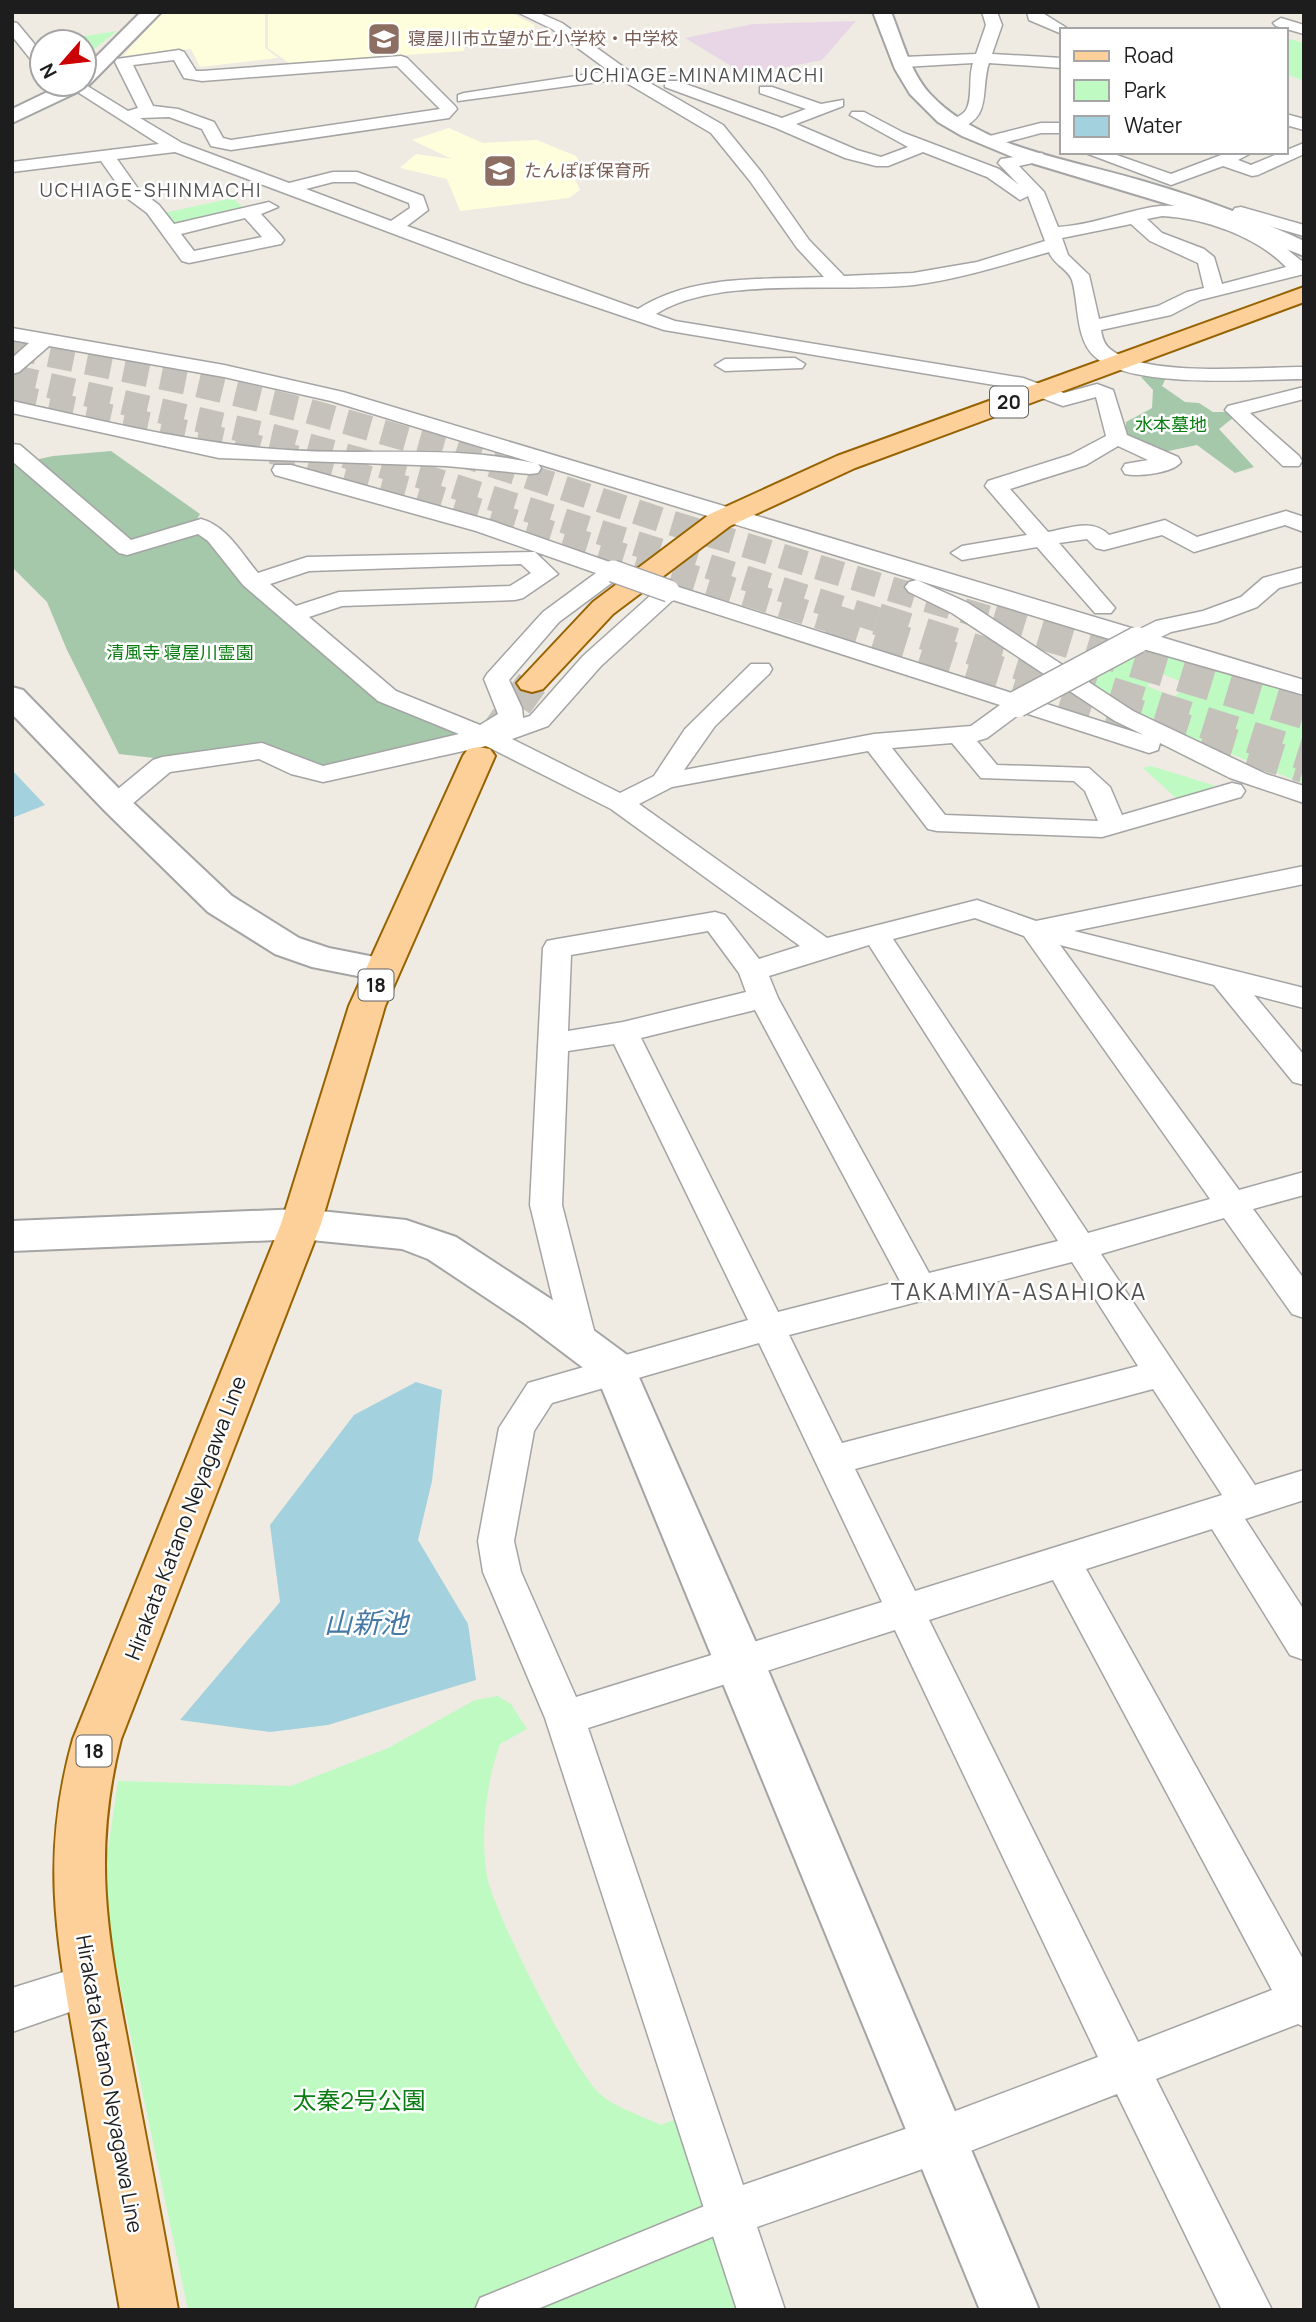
<svg xmlns="http://www.w3.org/2000/svg" width="1316" height="2322" viewBox="0 0 1316 2322" font-family="Manrope,'Noto Sans JP',sans-serif">
	<style>
		.industrial { fill: #e8d5e5 }
		.education { fill: #fffedc }
		.cemetery { fill: #a4c8a9 }
		.park { fill: #bffac3; fill-rule: evenodd }
		.water { fill: #a3d1dd }
		.lines { fill: none; stroke-linecap: round; stroke-linejoin: round }
		.primary-tunnel { stroke: #c5c2bb; stroke-width: 32; stroke-dasharray: 32 17; stroke-linecap: butt }
		.trunk-tunnel-far1 { stroke: #c5c2bb; stroke-width: 25; stroke-dasharray: 25 13; stroke-linecap: butt }
		.trunk-tunnel { stroke: #c5c2bb; stroke-width: 32; stroke-dasharray: 32 17; stroke-linecap: butt }
		.motorway-tunnel-far1 { stroke: #c5c2bb; stroke-width: 25; stroke-dasharray: 25 13; stroke-linecap: butt }
		.motorway-tunnel { stroke: #c5c2bb; stroke-width: 32; stroke-dasharray: 32 17; stroke-linecap: butt }
		.pedestrian-casing { stroke: #a4a4a4; stroke-width: 3 }
		.minor-casing { stroke: #a4a4a4; stroke-width: 3 }
		.tertiary-casing { stroke: #a4a4a4; stroke-width: 4 }
		.primary-casing { stroke: #976200; stroke-width: 4 }
		.pedestrian { fill: #fff; fill-rule: evenodd }
		.minor { fill: #fff; fill-rule: evenodd }
		.tertiary { fill: #fff; fill-rule: evenodd }
		.primary { fill: #fdd09a; fill-rule: evenodd }
		.minor-bridge-far1-casing { stroke: #a4a4a4; stroke-width: 24; stroke-linecap: butt }
		.minor-bridge-casing { stroke: #a4a4a4; stroke-width: 29; stroke-linecap: butt }
		.minor-bridge-far1 { stroke: #fff; stroke-width: 21 }
		.minor-bridge { stroke: #fff; stroke-width: 26 }
		.labels { text-anchor: middle; stroke-width: 5; stroke-linejoin: round; paint-order: stroke }
		.far-education-label { font-size: 18px; fill: #785e54; stroke: #fff; text-anchor: start }
		.far-park-label { font-size: 18px; fill: #0a7d12; stroke: #fff }
		.far-neighbourhood-label { font-size: 19px; letter-spacing: 2px; fill: #505050; stroke: #fff }
		.shield { fill: #fff; stroke: #616161; stroke-width: 2 }
		.shield-label { font-size: 19px; font-weight: bold; fill: #1d1d1d }
		.street-label { font-size: 21px; fill: #1d1d1d; stroke: #fff }
		.neighbourhood-label { font-size: 23px; letter-spacing: 2px; fill: #505050; stroke: #fff }
		.near-park-label { font-size: 24px; fill: #0a7d12; stroke: #fff }
		.near-water-label { font-size: 28px; font-style: italic; fill: #4678a6; stroke: #fff }
	</style>
	<rect width="100%" height="100%" fill="#efebe3"/>
	<!-- industrial -->
	<polygon class="industrial" points="856,21 822,60 746,75 685,38 753,24"/>
	<!-- education -->
	<g class="education">
		<polygon points="163,12 265,12 265,48 278,58 200,67 191,49 123,56"/>
		<polygon points="268,12 510,12 534,25 536,34 465,45 464,51 289,63 268,48"/>
		<polygon points="449,128 483,143 537,140 576,156 587,174 574,177 580,190 569,198 460,211 447,179 400,168 416,154 452,159 412,140"/>
	</g>
	<!-- cemetery -->
	<g class="cemetery">
		<polygon points="1151,375 1167,376 1162,386 1185,402 1199,403 1213,412 1226,412 1233,418 1219,429 1254,467 1235,473 1197,445 1159,453 1126,435 1126,422 1152,408 1153,390 1141,377"/>
		<polygon points="111,451 200,514 195,523 377,699 464,734 317,767 260,747 163,759 119,754 67,650 47,602 12,567 12,465 53,456"/>
	</g>
	<!-- park -->
	<g class="park">
		<polygon points="117,31 84,57 84,42 60,40"/>
		<polygon points="1286,38 1304,43 1304,81 1286,74"/>
		<polygon points="233,198 247,211 178,226 164,213"/>
		<path d="M 1143,649 L 1304,696 L 1304,784 L 1154,722 L 1108,696 L 1082,678 ZM 1160,673 L 1187,684 L 1187,685 L 1174,697 L 1147,686 Z"/>
		<polygon points="1151,766 1216,786 1177,799 1143,768"/>
		<path d="M 498,1696 L 511,1704 L 527,1729 L 500,1744 C 486,1783 480,1835 487,1876 C 493,1911 573,2068 599,2093 C 614,2107 642,2116 661,2125 L 684,2116 L 747,2310 L 188,2310 L 115,1961 L 106,1899 L 107,1856 L 118,1781 L 291,1786 L 388,1748 L 475,1700 Z"/>
	</g>
	<!-- water -->
	<g class="water">
		<polygon points="12,770 45,805 12,818"/>
		<polygon points="416,1382 442,1390 432,1481 418,1540 468,1624 476,1680 328,1725 270,1732 180,1720 280,1602 270,1525 354,1415"/>
	</g>
	<g class="lines">
		<!-- primary-tunnel -->
		<polyline class="primary-tunnel" points="488,744 532,683"/>
		<!-- trunk-tunnel-far1 -->
		<g class="trunk-tunnel-far1">
			<polyline points="12,347 191,383 308,411 450,451 668,522 998,621"/>
			<polyline points="12,396 256,447 415,491 834,621"/>
		</g>
		<!-- trunk-tunnel -->
		<g class="trunk-tunnel">
			<polyline points="829,619 1304,767"/>
			<polyline points="993,619 1304,713"/>
		</g>
		<!-- motorway-tunnel-far1 -->
		<polyline class="motorway-tunnel-far1" points="12,377 275,437 431,479 882,621"/>
		<!-- motorway-tunnel -->
		<polyline class="motorway-tunnel" points="877,619 1304,754"/>
		<defs>
			<polygon id="pedestrian" points="729,2196 741,2201 746,2213 741,2225 535,2310 475,2310 480,2298"/>
			<g id="minor">
				<path d="M 517,12 L 537,12 L 562,23 L 629,71 L 723,125 L 762,173 L 809,240 L 844,276 L 913,273 L 977,262 L 1045,241 L 1028,196 L 1020,200 L 987,177 L 923,152 L 888,166 L 876,166 L 845,158 L 776,128 L 665,87 L 665,81 L 677,81 L 782,118 L 806,109 L 760,93 L 760,87 L 772,87 L 821,104 L 843,100 L 843,106 L 796,124 L 857,150 L 881,157 L 908,147 L 850,115 L 852,112 L 864,112 L 904,133 L 999,169 L 1019,185 L 998,163 L 1001,159 L 1042,153 L 1045,157 L 1042,161 L 1019,166 L 1044,192 L 1058,227 C 1091,225 1119,213 1152,207 C 1193,200 1245,222 1279,243 C 1288,249 1296,258 1304,262 L 1304,274 L 1200,300 L 1171,315 L 1101,330 C 1102,337 1104,344 1110,349 C 1145,378 1258,367 1304,367 L 1304,379 C 1255,379 1130,390 1094,356 C 1075,338 1079,303 1072,280 C 1068,269 1053,264 1049,252 C 1004,265 960,279 914,285 C 840,293 717,275 656,314 L 675,321 L 1023,378 L 1064,393 L 1097,384 L 1113,390 L 1127,435 L 1178,457 L 1181,462 C 1173,473 1138,477 1125,474 L 1122,469 L 1125,464 L 1148,460 L 1118,446 L 1086,465 L 1010,489 L 1048,532 C 1070,528 1092,518 1109,535 L 1165,520 L 1197,537 L 1286,511 L 1304,517 L 1304,532 L 1285,525 L 1194,552 L 1162,535 L 1104,550 L 1096,548 L 1087,539 L 1059,543 L 1115,608 L 1111,613 L 1095,613 L 1037,547 L 962,560 L 951,553 L 962,546 L 1027,535 L 985,486 L 988,481 L 1070,455 L 1106,436 L 1096,397 L 1063,406 L 1018,389 L 664,330 L 522,282 L 175,152 L 117,159 L 139,190 L 159,205 L 174,224 L 269,202 L 278,207 L 261,214 L 281,236 L 284,240 L 281,244 L 189,263 L 182,261 L 147,213 L 127,198 L 101,161 L 12,172 L 12,162 L 159,144 L 65,84 L 84,84 L 128,111 L 138,108 L 115,62 L 117,59 L 179,50 L 184,52 L 196,71 L 202,71 L 401,56 L 407,58 L 455,106 L 457,109 L 449,118 L 231,150 L 211,146 L 202,129 L 169,117 L 140,118 L 182,143 L 289,183 L 333,172 L 357,172 L 423,196 L 428,210 L 407,226 L 638,309 C 693,274 761,280 824,277 L 797,248 L 750,181 L 711,133 L 620,79 L 458,101 L 458,95 L 464,93 L 609,71 L 552,29 ZM 174,60 L 184,78 L 202,81 L 397,66 L 440,109 L 231,140 L 223,138 L 214,122 L 178,109 L 153,106 L 133,65 ZM 333,182 L 355,182 L 409,203 L 410,208 L 391,221 L 306,189 ZM 1162,216 C 1204,218 1256,236 1286,267 L 1222,284 L 1214,257 L 1204,249 L 1162,233 L 1147,219 ZM 245,218 L 262,237 L 194,251 L 181,234 ZM 1131,224 L 1150,241 L 1198,263 L 1204,288 L 1187,292 L 1158,306 L 1099,319 L 1089,275 L 1068,255 L 1062,238 Z"/>
				<path d="M 982,12 L 997,12 L 1002,25 L 992,54 L 1062,58 L 1062,68 L 989,63 C 980,90 993,120 956,129 L 948,124 C 953,118 962,116 966,110 C 973,99 968,78 973,63 L 903,67 L 895,62 L 903,57 L 976,54 L 986,25 Z"/>
				<polygon points="1027,12 1041,12 1070,30 1062,30 1062,34 1029,20"/>
				<polygon points="1281,18 1304,25 1304,34 1276,26 1273,23"/>
				<polygon points="12,22 17,23 42,53 42,68 36,66 12,36"/>
				<polygon points="1286,114 1304,119 1304,130 1286,125"/>
				<polygon points="1041,123 1062,123 1062,133 1041,133 992,146 984,141 986,137"/>
				<polygon points="1304,143 1304,154 1258,175 1252,176 1223,166 1171,185 1083,152 1108,152 1171,174 1229,152 1253,152 1238,160 1251,165"/>
				<polygon points="1241,207 1304,225 1304,236 1235,216 1232,212 1235,208"/>
				<path d="M 12,328 L 224,365 L 343,392 L 1138,630 L 1156,621 L 1203,611 L 1241,597 L 1263,578 L 1304,567 L 1304,581 L 1279,588 L 1257,607 L 1217,622 L 1171,632 L 1161,637 L 1304,680 L 1304,695 L 1129,645 L 538,464 L 541,468 L 538,473 L 530,474 L 446,466 L 219,458 L 12,413 L 12,401 C 99,420 185,442 274,449 C 360,457 449,444 534,463 L 331,401 L 224,377 L 49,346 L 19,372 L 12,374 L 12,358 L 29,343 L 12,340 Z"/>
				<polygon points="795,358 805,364 802,368 725,371 715,365 725,359"/>
				<polygon points="1304,387 1304,399 1250,413 1299,456 1302,461 1299,466 1283,466 1225,410 1228,406"/>
				<path d="M 12,444 L 20,445 L 131,540 L 201,519 C 227,526 242,554 258,573 L 307,557 L 535,552 L 558,574 L 523,598 L 515,600 L 342,606 L 309,617 L 396,691 L 480,725 L 498,714 L 484,679 L 487,674 L 543,612 L 596,573 L 476,531 L 275,475 L 272,470 L 275,465 L 291,465 L 492,521 L 621,566 L 624,571 L 621,576 L 559,622 L 509,680 L 522,708 L 523,718 L 530,716 L 583,656 L 661,586 L 669,584 L 1144,735 L 1115,721 L 952,613 L 909,592 L 905,587 L 909,582 L 917,580 L 968,603 L 1133,711 L 1266,774 L 1304,786 L 1304,803 L 1230,778 L 1160,743 L 1158,750 L 1149,753 L 1022,712 L 987,738 L 977,741 L 997,765 L 1089,768 L 1110,787 L 1122,815 L 1232,783 L 1241,785 L 1245,791 L 1241,797 L 1102,837 L 937,831 L 928,829 L 868,751 L 672,787 L 639,804 L 827,938 L 977,900 L 1036,921 L 1304,866 L 1304,884 L 1074,931 L 1304,988 L 1304,1008 L 1254,995 L 1304,1055 L 1304,1085 L 1293,1082 L 1214,985 L 1060,945 L 1239,1190 L 1304,1172 L 1304,1195 L 1253,1209 L 1304,1279 L 1304,1318 L 1292,1314 L 1224,1218 L 1101,1254 L 1255,1485 L 1304,1470 L 1304,1500 L 1245,1519 L 1304,1610 L 1304,1660 L 1290,1655 L 1212,1529 L 1086,1569 L 1304,1961 L 1304,2027 L 1298,2024 L 1156,2079 L 1272,2310 L 1222,2310 L 1117,2094 L 937,2164 L 757,2227 L 785,2310 L 737,2310 L 545,1718 L 483,1572 L 478,1541 L 499,1428 L 528,1383 L 748,1320 L 614,1044 L 568,1051 L 562,1205 L 597,1342 L 592,1351 L 580,1355 L 568,1351 L 563,1342 L 530,1205 L 543,948 L 547,941 L 557,939 L 715,912 L 725,915 L 759,959 L 800,946 L 611,809 L 486,746 L 323,782 L 291,774 L 259,759 L 170,772 L 125,810 L 107,810 L 103,804 L 107,798 L 153,760 L 162,757 L 262,743 L 323,766 L 459,734 L 378,701 L 243,585 L 208,541 L 198,534 L 127,555 L 119,553 L 12,461 ZM 521,564 L 531,573 L 510,586 L 339,592 L 296,606 L 270,584 L 309,571 ZM 673,600 L 1000,705 L 971,726 L 874,734 L 684,770 L 715,726 L 769,674 L 772,669 L 769,664 L 751,664 L 685,729 L 654,776 L 620,793 L 512,739 L 548,726 L 601,666 ZM 952,743 L 981,778 L 1074,781 L 1085,791 L 1098,821 L 945,815 L 892,748 ZM 975,918 L 1024,936 L 1210,1199 L 1088,1233 L 893,939 ZM 708,931 L 739,973 L 746,992 L 623,1022 L 568,1031 L 571,955 ZM 869,945 L 1058,1241 L 929,1273 L 778,998 L 769,976 ZM 755,1010 L 900,1281 L 778,1312 L 641,1038 ZM 1072,1262 L 1138,1366 L 842,1443 L 789,1335 ZM 759,1343 L 882,1602 L 576,1697 L 521,1572 L 514,1541 L 534,1431 L 552,1403 ZM 1153,1389 L 1222,1495 L 915,1591 L 855,1469 ZM 1053,1580 L 1272,1990 L 1138,2042 L 929,1620 ZM 895,1630 L 1098,2057 L 937,2118 L 743,2185 L 588,1728 Z"/>
				<polygon points="89,1964 104,1970 111,1985 104,2000 12,2032 12,1988"/>
			</g>
			<g id="tertiary">
				<polygon points="141,12 161,12 86,88 12,123 12,109 64,84 84,84 84,69"/>
				<path d="M 873,12 L 891,12 C 902,39 910,72 930,94 C 982,149 1069,159 1139,180 C 1195,196 1250,216 1304,241 L 1304,256 L 1191,211 L 1015,158 L 962,136 L 938,122 L 910,94 L 895,69 Z"/>
				<polygon points="12,687 23,690 127,797 232,896 299,938 329,948 395,961 401,969 395,977 383,981 312,967 275,954 208,912 105,811 12,714"/>
				<polygon points="301,1209 406,1220 456,1237 554,1301 630,1357 765,1663 1039,2310 980,2310 598,1379 524,1323 428,1259 402,1249 301,1239 12,1251 12,1221"/>
			</g>
			<g id="primary">
				<polygon points="1304,287 1304,302 855,468 730,526 613,614 543,689 532,692 521,689 517,683 593,602 710,514 837,456"/>
				<path d="M 479,747 L 490,749 L 495,756 L 385,1006 L 321,1224 L 121,1739 C 89,1865 111,1951 134,2075 C 149,2153 164,2231 178,2310 L 120,2310 C 106,2231 93,2153 80,2074 C 59,1950 38,1864 73,1739 L 281,1224 L 349,1006 L 463,756 L 468,749 Z"/>
			</g>
		</defs>
		<!-- pedestrian casing -->
		<use href="#pedestrian" class="pedestrian-casing"/>
		<!-- minor casing -->
		<use href="#minor" class="minor-casing"/>
		<!-- tertiary casing -->
		<use href="#tertiary" class="tertiary-casing"/>
		<!-- primary casing -->
		<use href="#primary" class="primary-casing"/>
		<!-- pedestrian -->
		<use href="#pedestrian" class="pedestrian"/>
		<!-- minor -->
		<use href="#minor" class="minor"/>
		<!-- tertiary -->
		<use href="#tertiary" class="tertiary"/>
		<!-- primary -->
		<use href="#primary" class="primary"/>
		<defs>
			<polyline id="minor-bridge-far1" points="613,571 669,591"/>
			<polyline id="minor-bridge" points="1017,704 1137,640"/>
		</defs>
		<!-- minor-bridge-far1 casing -->
		<use href="#minor-bridge-far1" class="minor-bridge-far1-casing"/>
		<!-- minor-bridge casing -->
		<use href="#minor-bridge" class="minor-bridge-casing"/>
		<!-- minor-bridge-far1 -->
		<use href="#minor-bridge-far1" class="minor-bridge-far1"/>
		<!-- minor-bridge -->
		<use href="#minor-bridge" class="minor-bridge"/>
	</g>
	<!-- icons -->
	<defs>
		<symbol id="school-square" viewBox="-11 -11 22 22"><rect x="-9" y="-9" width="18" height="18" rx="4" fill="#8d6e63" stroke="#fff"/><path d="M0-5L7-2L0 1L-7-2ZM-4 1L0 2.5L4 1V4Q0 6-4 4Z" fill="#fff"/></symbol>
	</defs>
	<g fill-rule="evenodd">
		<use href="#school-square" x="365" y="20" width="38" height="38"/>
		<use href="#school-square" x="481" y="152" width="38" height="38"/>
	</g>
	<g class="labels">
		<!-- far-education labels -->
		<g class="far-education-label">
			<text x="408" y="45">寝屋川市立望が丘小学校・中学校</text>
			<text x="524" y="177">たんぽぽ保育所</text>
		</g>
		<!-- far-park labels -->
		<g class="far-park-label">
			<text x="1171" y="431">水本墓地</text>
			<text x="180" y="659">清風寺 寝屋川霊園</text>
		</g>
		<!-- far-neighbourhood labels -->
		<g class="far-neighbourhood-label">
			<text x="700" y="82">UCHIAGE-MINAMIMACHI</text>
			<text x="151" y="197">UCHIAGE-SHINMACHI</text>
		</g>
		<!-- shield labels -->
		<g class="shield">
			<rect x="990" y="386.5" width="38" height="31" rx="5"/>
			<rect x="358.5" y="969.5" width="35" height="31" rx="5"/>
			<rect x="76.5" y="1735.5" width="35" height="31" rx="5"/>
		</g>
		<g class="shield-label">
			<text x="1009" y="409">20</text>
			<text x="376" y="992">18</text>
			<text x="94" y="1758">18</text>
		</g>
		<!-- street labels -->
		<g class="street-label">
			<text transform="translate(186 1518) rotate(-69)" y="7">Hirakata Katano Neyagawa Line</text>
			<text transform="translate(109 2084) rotate(80)" y="7">Hirakata Katano Neyagawa Line</text>
		</g>
		<!-- neighbourhood labels -->
		<g class="neighbourhood-label">
			<text x="1019" y="1300">TAKAMIYA-ASAHIOKA</text>
		</g>
		<!-- near-park labels -->
		<g class="near-park-label">
			<text x="359" y="2109">太秦2号公園</text>
		</g>
		<!-- near-water labels -->
		<g class="near-water-label">
			<text x="366" y="1633">山新池</text>
		</g>
	</g>
	<!-- border -->
	<rect width="1316" height="2322" fill="none" stroke="#1d1d1d" stroke-width="28"/>
	<!-- legend -->
	<rect x="1060" y="28" width="228" height="126" fill="#ffffff" stroke="#a5a5a5" stroke-width="2"/>
	<rect x="1074" y="51" width="35" height="10" fill="#fdd09a" stroke="#a5a5a5" stroke-width="2"/>
	<text x="1124" y="63" font-size="21" fill="#1d1d1d">Road</text>
	<rect x="1074" y="80" width="35" height="21" fill="#bffac3" stroke="#a5a5a5" stroke-width="2"/>
	<text x="1124" y="98" font-size="21" fill="#1d1d1d">Park</text>
	<rect x="1074" y="116" width="35" height="21" fill="#a3d1dd" stroke="#a5a5a5" stroke-width="2"/>
	<text x="1124" y="133" font-size="21" fill="#1d1d1d">Water</text>
	<!-- north arrow -->
	<g transform="translate(63 63) rotate(242)"><circle r="33" fill="#ffffff" stroke="#a5a5a5" stroke-width="2"/>
	<path d="M0-5L12 26L0 18L-12 26Z" fill="#cb0004"/>
	<text y="-10" font-size="19" font-weight="bold" text-anchor="middle" fill="#1d1d1d">N</text>
	</g>
</svg>
